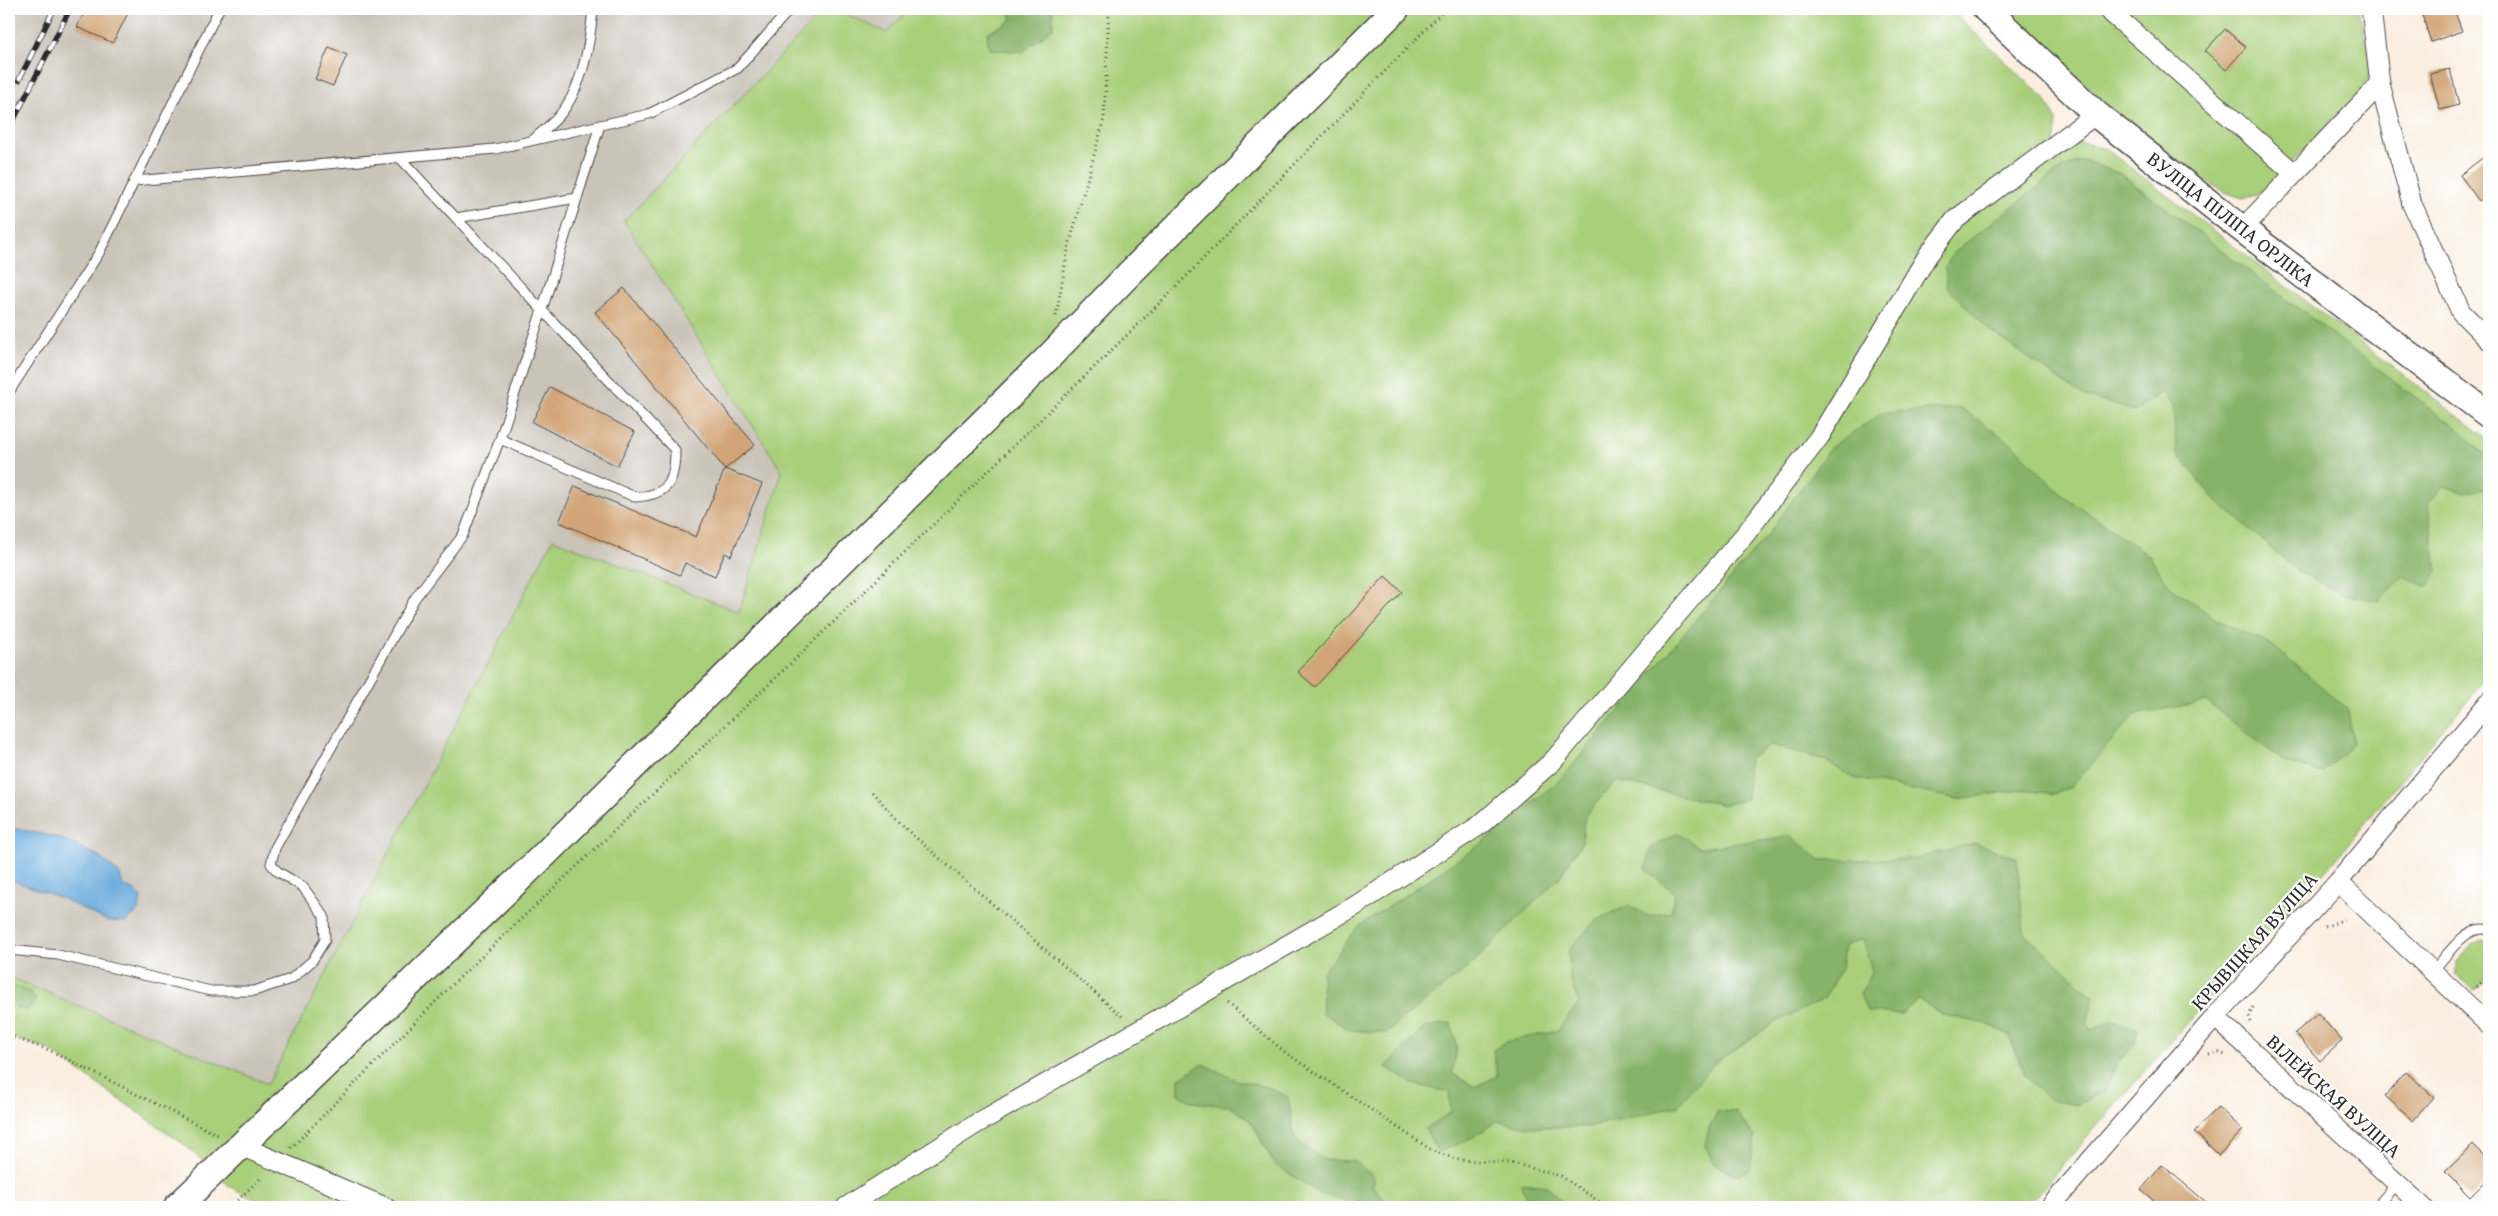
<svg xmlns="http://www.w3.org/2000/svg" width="2498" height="1216" viewBox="0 0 2498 1216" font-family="'Gentium Book Plus',serif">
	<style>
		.industrial { fill: #c9c3b8 }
		.green { fill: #a8cf79; stroke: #6a7d52 }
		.forest { fill: #86b269; stroke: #586e4a }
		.water { fill: #65a8da; stroke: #486a82 }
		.building { fill: #d1a577 }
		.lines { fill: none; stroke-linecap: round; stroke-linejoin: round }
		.lane-casing { stroke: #4a4846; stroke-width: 11 }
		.street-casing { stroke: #4a4846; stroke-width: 21 }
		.secondary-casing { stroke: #4a4846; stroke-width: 29 }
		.path { stroke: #4a4846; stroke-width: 3; stroke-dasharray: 1 4; stroke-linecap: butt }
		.lane { stroke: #fff; stroke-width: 9 }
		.street { stroke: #fff; stroke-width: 19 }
		.secondary { stroke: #fff; stroke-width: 26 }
		.rail-casing { stroke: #2b2b2b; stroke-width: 5.5 }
		.rail { stroke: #fff; stroke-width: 4; stroke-dasharray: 11; stroke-linecap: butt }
		.labels { text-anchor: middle; stroke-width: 4.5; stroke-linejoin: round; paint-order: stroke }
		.street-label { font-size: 20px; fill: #2b2b2b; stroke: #fff }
	</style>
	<rect width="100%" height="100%" fill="#fff"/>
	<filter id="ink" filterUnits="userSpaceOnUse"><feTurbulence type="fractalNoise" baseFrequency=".02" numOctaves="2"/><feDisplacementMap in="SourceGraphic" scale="10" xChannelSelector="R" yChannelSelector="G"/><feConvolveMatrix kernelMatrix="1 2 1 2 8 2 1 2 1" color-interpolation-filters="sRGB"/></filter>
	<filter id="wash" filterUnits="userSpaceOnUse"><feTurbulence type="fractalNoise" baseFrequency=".0096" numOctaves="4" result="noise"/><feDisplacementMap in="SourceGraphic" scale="20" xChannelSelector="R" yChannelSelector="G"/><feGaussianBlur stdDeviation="1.12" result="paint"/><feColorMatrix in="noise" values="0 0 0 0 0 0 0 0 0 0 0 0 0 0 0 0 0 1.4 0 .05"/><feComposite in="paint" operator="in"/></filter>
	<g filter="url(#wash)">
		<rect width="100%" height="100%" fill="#faeee0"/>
		<!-- industrial -->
		<g class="industrial">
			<polygon points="9,9 825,9 624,221 782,472 739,612 553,540 268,1085 9,977"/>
			<polygon points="835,9 909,9 887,33"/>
		</g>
		<!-- green -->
		<g class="green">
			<polygon points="825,9 835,9 887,33 909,9 1950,9 2044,98 2057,120 2054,146 2081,142 2106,149 2489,440 2489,674 2324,873 2198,1011 2026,1207 269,1207 229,1186 185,1145 49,1050 9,1036 9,977 268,1084 553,539 739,612 782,472 624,221"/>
			<polygon points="2004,9 2358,9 2372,64 2369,78 2360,92 2270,185 2257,194 2242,198 2225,192 2206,181 2107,104"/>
			<polygon points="2482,940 2489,942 2489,974 2474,990 2456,974 2456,963 2473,944"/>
		</g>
		<!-- forest -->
		<g class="forest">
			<polygon points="1009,9 1053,9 1053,28 1023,52 989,49 987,33 1012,20"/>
			<polygon points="2083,160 2121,174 2460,431 2489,459 2488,487 2465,493 2443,486 2428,504 2437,572 2428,587 2404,576 2379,601 2343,594 2296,570 2215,499 2177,454 2173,406 2162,392 2135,411 2081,395 1989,330 1947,287 1945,268 1954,252 2062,168"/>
			<polygon points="1961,408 2012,444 2061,494 2149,556 2169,585 2216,619 2272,645 2348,709 2353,744 2323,772 2286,763 2206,701 2134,715 2071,787 2055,794 2022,790 1957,799 1854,778 1824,760 1771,745 1749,759 1747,799 1723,805 1616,781 1585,816 1582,842 1559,878 1474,962 1386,1033 1350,1030 1323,1013 1322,973 1358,927 1484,842 1561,779 1769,533 1831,447 1882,413"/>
			<polygon points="1678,833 1700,848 1791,836 1820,860 1912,859 1975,843 2017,858 2024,933 2094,997 2087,1023 2091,1030 2113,1021 2138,1029 2135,1045 2117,1063 2105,1091 2077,1105 2050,1100 2026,1077 2009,1035 1987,1024 1943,1015 1918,999 1902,1014 1867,1012 1860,994 1872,972 1863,939 1844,946 1841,969 1824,999 1772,1024 1712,1065 1678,1106 1588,1127 1527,1127 1497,1121 1469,1140 1438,1152 1425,1129 1451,1112 1449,1092 1412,1084 1386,1067 1425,1027 1451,1023 1457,1047 1452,1073 1474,1087 1497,1076 1493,1050 1505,1042 1557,1031 1579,1003 1571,982 1568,951 1595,921 1629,905 1648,916 1671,912 1675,893 1646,870 1651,847"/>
			<polygon points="9,984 31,993 36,999 28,1010 16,1008 9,1004"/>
			<polygon points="1203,1064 1236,1080 1267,1087 1288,1097 1295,1139 1324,1160 1355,1161 1374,1177 1372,1186 1384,1199 1372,1206 1322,1195 1274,1164 1252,1123 1233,1107 1193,1102 1179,1095 1179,1078"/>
			<polygon points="1718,1111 1736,1112 1755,1137 1750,1170 1737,1176 1714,1164 1705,1145 1709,1128"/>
			<polygon points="1521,1183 1547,1186 1567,1207 1531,1207"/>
		</g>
		<!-- water -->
		<polygon class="water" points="9,827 60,838 97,855 120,874 123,886 134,890 141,897 139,910 126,922 107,921 63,899 9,879"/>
		<g id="blocks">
			<!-- building -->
			<g class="building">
				<polygon points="86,9 130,9 113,43 77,27"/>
				<polygon points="2420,9 2454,9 2462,31 2431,42"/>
				<polygon points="2225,29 2246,47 2226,70 2205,51"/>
				<polygon points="329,47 347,55 333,86 315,79"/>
				<polygon points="2450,69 2459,105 2440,110 2430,74"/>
				<polygon points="2489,153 2489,193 2479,201 2460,175"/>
				<polygon points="624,288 755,445 725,469 595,312"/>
				<polygon points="550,387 635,432 617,466 532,422"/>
				<polygon points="725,469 762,484 731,556 725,553 715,576 685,563 680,575 559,522 575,486 696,537"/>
				<polygon points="1385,576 1402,592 1315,687 1298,672"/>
				<polygon points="2318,1013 2342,1041 2320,1061 2295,1033"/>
				<polygon points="2406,1072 2434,1097 2413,1121 2385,1096"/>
				<polygon points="2218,1107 2243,1130 2219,1155 2194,1132"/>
				<polygon points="2473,1145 2489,1161 2489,1178 2470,1197 2445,1172"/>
				<polygon points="2162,1165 2212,1207 2161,1207 2141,1190"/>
			</g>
		</g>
	</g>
	<g filter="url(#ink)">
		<use href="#blocks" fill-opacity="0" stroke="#4a4846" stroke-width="1"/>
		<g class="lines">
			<defs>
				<g id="lane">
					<path d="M 533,140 C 541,132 551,125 559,116 C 583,88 590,44 593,9"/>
					<polyline points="134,181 495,149 649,114 738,68 790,9"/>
					<polyline points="456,218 577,198"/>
					<polyline points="9,392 99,253 219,9"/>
					<path d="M 500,439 L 635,497 C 669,495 675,482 675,450 L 542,310 L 600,125"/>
					<polyline points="9,950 58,955 211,991 254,991 291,979 312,961 325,940 324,916 303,887 277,871 271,864 275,848 415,598 463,535 500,439 542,310 400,158"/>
					<path d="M 2432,972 C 2447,956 2466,923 2489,930"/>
					<polyline points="2376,1207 2397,1183"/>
				</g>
				<g id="street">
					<polyline points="2107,9 2294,173"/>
					<polyline points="2371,9 2380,84 2412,204 2461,312 2489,340"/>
					<polyline points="2242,229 2380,84"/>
					<polyline points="2338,882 2489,1025"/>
					<polyline points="2215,1017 2423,1207"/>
					<polyline points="241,1146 385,1207"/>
					<polyline points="846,1207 976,1124 1355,906 1480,825 1553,761 1747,532 1820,436 1928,255 1955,220 2096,114"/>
					<polyline points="2050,1207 2215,1017 2338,882 2489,702"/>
				</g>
				<g id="secondary">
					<polyline points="1986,9 2096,114 2242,229 2489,415"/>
					<polyline points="177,1207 544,855 1048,358 1127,276 1396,9"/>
				</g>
			</defs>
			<!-- lane casing -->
			<use href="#lane" class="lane-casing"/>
			<!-- street casing -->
			<use href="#street" class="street-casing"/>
			<!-- secondary casing -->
			<use href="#secondary" class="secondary-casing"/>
			<!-- path -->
			<g class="path">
				<polyline points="1056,316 1068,249 1104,119 1109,9"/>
				<polyline points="872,792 907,830 1124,1018"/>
				<polyline points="2325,927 2347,918"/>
				<polyline points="2477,987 2489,974"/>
				<polyline points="1227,1003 1286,1053 1433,1151 1459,1160 1512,1163 1561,1176 1607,1207"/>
				<polyline points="2251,1022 2249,1016 2253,1007"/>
				<polyline points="9,1036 49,1050 218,1135"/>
				<polyline points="2209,1054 2219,1052 2227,1056"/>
				<polyline points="291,1148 459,978 806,649 1173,290 1445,9"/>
				<polyline points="230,1207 262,1177"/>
			</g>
			<!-- lane -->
			<use href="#lane" class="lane"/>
			<!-- street -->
			<use href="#street" class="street"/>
			<!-- secondary -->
			<use href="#secondary" class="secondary"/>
			<defs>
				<g id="rail">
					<polyline points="19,80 54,9"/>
					<polyline points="9,129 70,9"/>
				</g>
			</defs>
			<!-- rail casing -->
			<use href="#rail" class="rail-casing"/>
			<!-- rail -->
			<use href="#rail" class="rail"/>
		</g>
	</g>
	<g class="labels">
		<!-- street labels -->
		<g class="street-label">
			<text transform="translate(2231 219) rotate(38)" y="7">ВУЛІЦА ПІЛІПА ОРЛІКА</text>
			<text transform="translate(2254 941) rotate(-48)" y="7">КРЫВІЦКАЯ ВУЛІЦА</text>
			<text transform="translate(2334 1096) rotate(42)" y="7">ВІЛЕЙСКАЯ ВУЛІЦА</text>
		</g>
	</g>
	<!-- margin -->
	<rect width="2498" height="1216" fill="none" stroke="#fff" stroke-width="30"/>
</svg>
